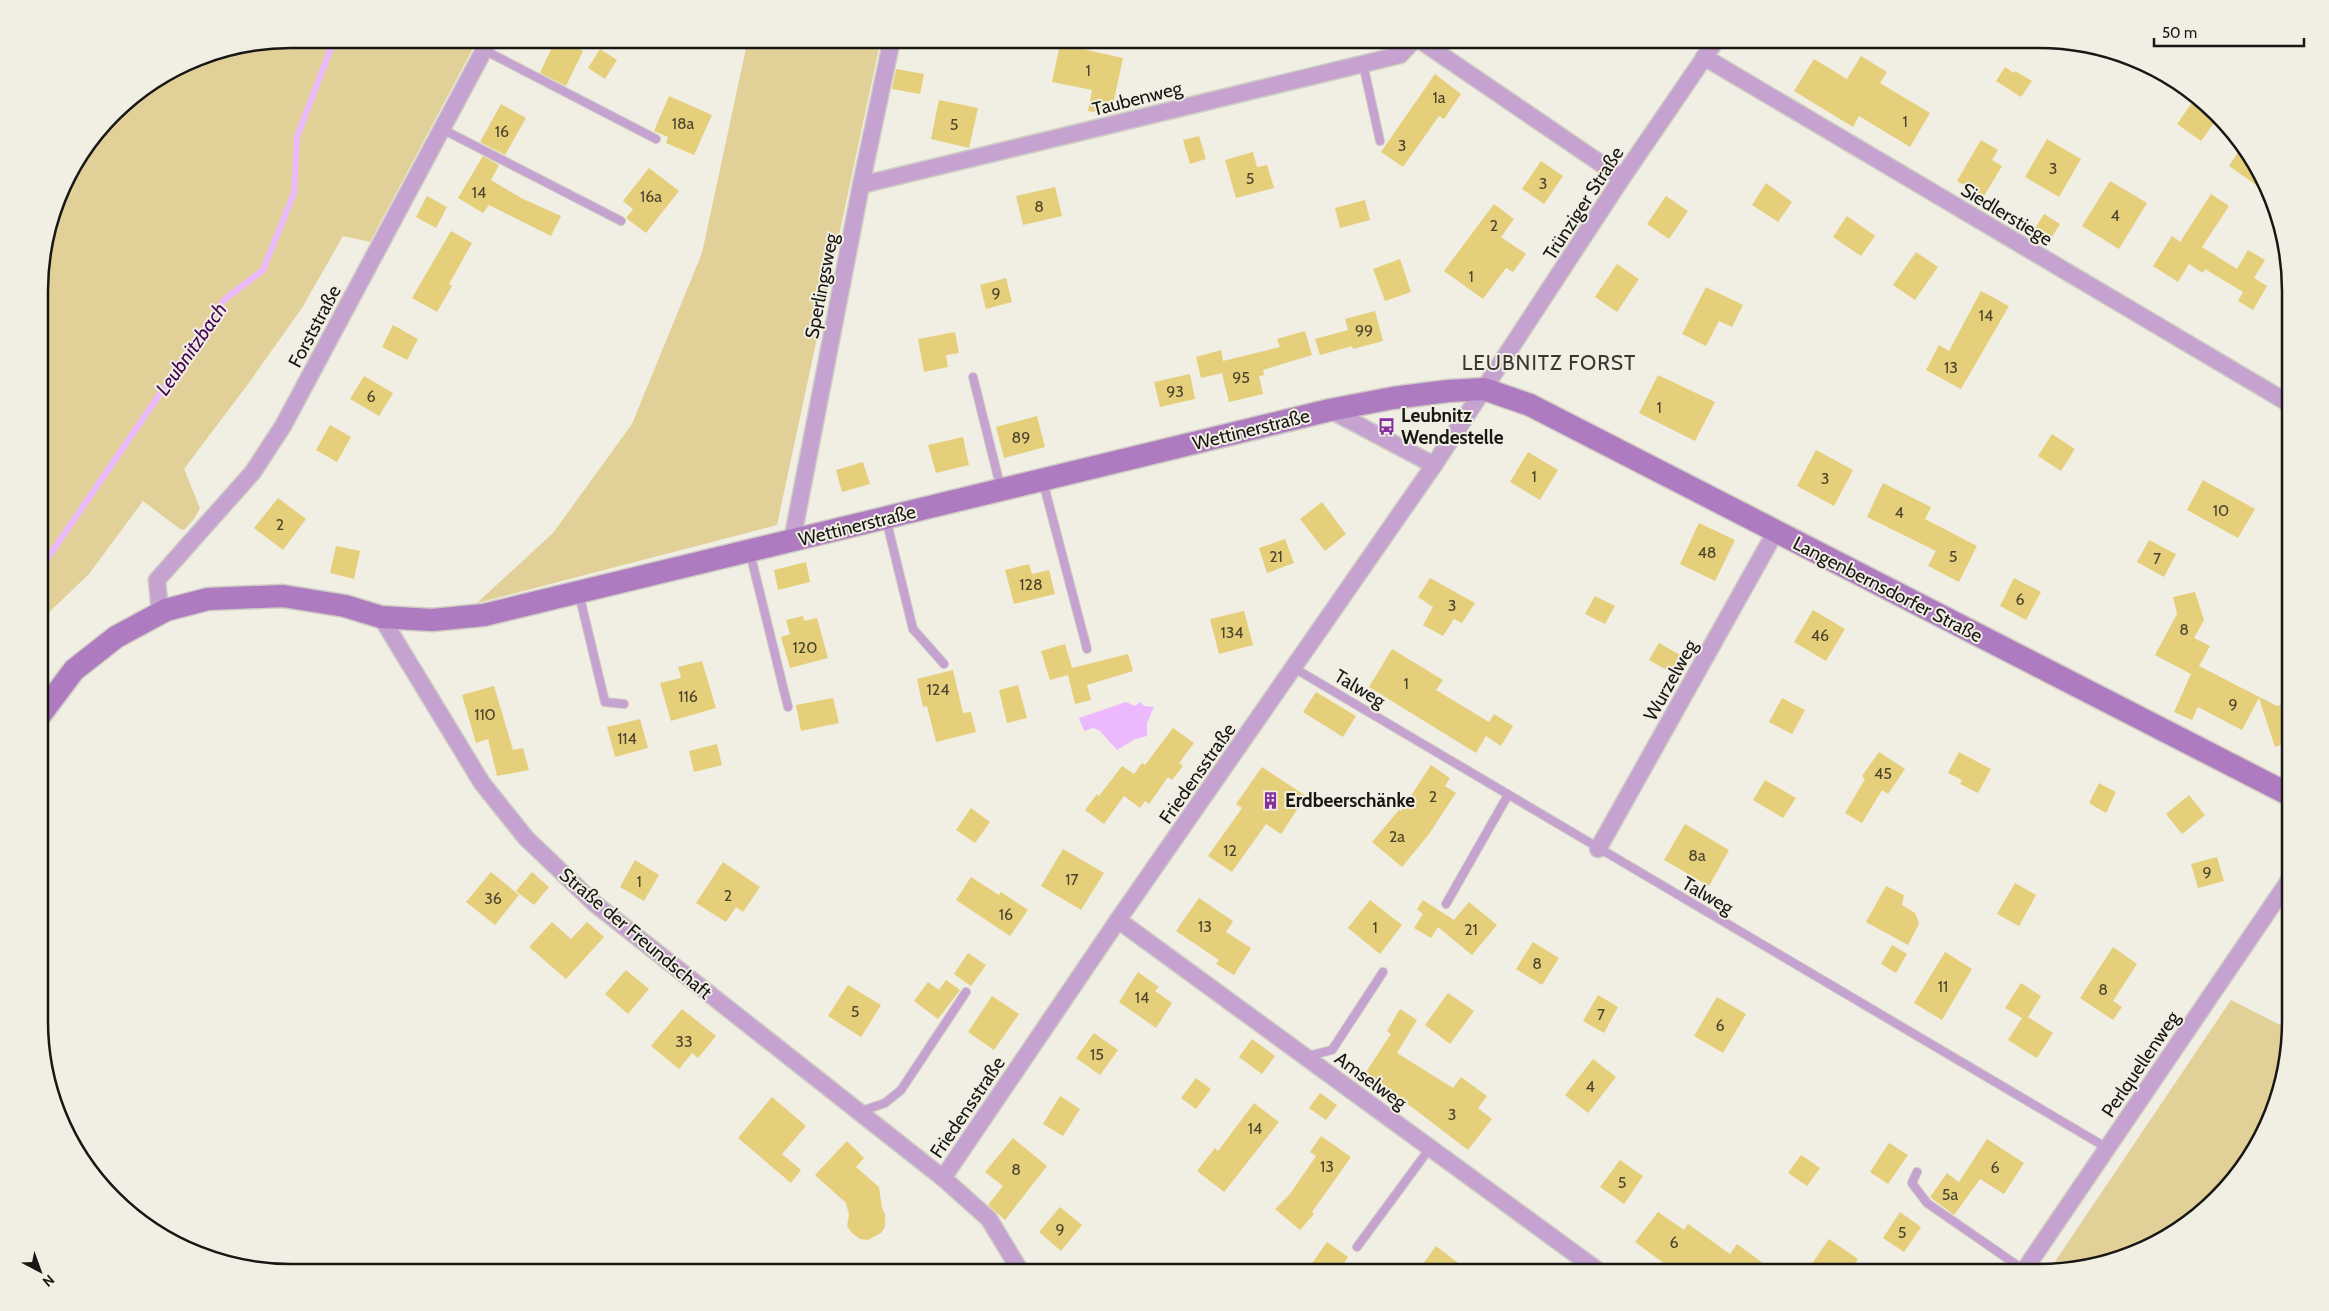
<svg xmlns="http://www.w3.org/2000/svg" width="2329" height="1311" viewBox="0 0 2329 1311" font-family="Cabin,sans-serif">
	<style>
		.green { fill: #e1d198 }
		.water { fill: #edb9fe }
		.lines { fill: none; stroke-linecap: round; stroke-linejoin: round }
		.stream { stroke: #edb9fe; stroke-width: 6 }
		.building { fill: #e6cf7b }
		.lane-casing { stroke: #ceccc3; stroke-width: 10 }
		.street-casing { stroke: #ceccc3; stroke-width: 19 }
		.secondary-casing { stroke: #ceccc3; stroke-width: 25 }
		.lane { stroke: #c5a2d0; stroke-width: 8 }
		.street { stroke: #c5a2d0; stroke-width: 16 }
		.secondary { stroke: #af7bc0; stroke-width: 22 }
		.labels { text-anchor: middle; stroke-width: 4; stroke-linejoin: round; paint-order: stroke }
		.number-label { font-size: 16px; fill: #4c452d }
		.street-label { font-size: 19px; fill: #181713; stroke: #f1eee4 }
		.poi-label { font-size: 19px; font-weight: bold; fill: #181713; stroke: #f1eee4; text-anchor: start }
		.water-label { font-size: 20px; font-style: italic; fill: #470558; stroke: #f1eee4 }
		.quarter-label { font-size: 21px; letter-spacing: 1px; fill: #39372f; stroke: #f1eee4 }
		.rim { fill: none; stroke: #181713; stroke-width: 2.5 }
	</style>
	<rect width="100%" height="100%" fill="#f1eee4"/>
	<!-- green -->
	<g class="green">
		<polygon points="291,39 478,39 370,242 343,236 302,308 248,384 184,469 200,508 194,519 184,530 180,529 143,501 89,574 41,620 41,258 65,179 124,101 195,58"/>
		<polygon points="748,39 881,39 777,525 477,603 553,533 632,424 702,253"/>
		<polygon points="2231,1000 2290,1030 2282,1086 2257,1146 2217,1198 2178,1230 2119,1259 2048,1272"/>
	</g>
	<!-- water -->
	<polygon class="water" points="1126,702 1135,706 1140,702 1144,706 1154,707 1147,723 1147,736 1135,739 1117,750 1099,730 1093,728 1084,731 1079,718"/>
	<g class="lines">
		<!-- stream -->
		<polyline class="stream" points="41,568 224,300 263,270 294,193 297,137 331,48 340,39"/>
	</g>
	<!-- building -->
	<g class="building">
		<polygon points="556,39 583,51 566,86 540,73"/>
		<polygon points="1060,44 1123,58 1111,114 1088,111 1092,90 1052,82"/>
		<polygon points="600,49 617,60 605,79 588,68"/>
		<polygon points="1861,56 1887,72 1880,83 1930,113 1910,147 1859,116 1853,127 1794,91 1814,59 1847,79"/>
		<polygon points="2005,67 2014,73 2015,71 2032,81 2021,97 1996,81"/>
		<polygon points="896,69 924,74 920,94 892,89"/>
		<polygon points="1435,74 1461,94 1444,119 1439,116 1403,167 1381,152"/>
		<polygon points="669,96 712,115 694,155 666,143 668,137 654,131"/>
		<polygon points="2196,97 2219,116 2201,141 2177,124"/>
		<polygon points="939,100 978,108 969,148 931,139"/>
		<polygon points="501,104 526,118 505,155 480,142"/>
		<polygon points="1199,136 1206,159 1190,164 1183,140"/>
		<polygon points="2047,139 2081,159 2059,197 2025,177"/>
		<polygon points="1981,140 1998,150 1992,160 2002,166 1984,196 1957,181"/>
		<polygon points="2243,145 2248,151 2269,194 2229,166"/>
		<polygon points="1253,152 1257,167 1267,165 1274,188 1236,198 1225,160"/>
		<polygon points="483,156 499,165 491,180 521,198 561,216 551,236 489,205 483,213 458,198"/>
		<polygon points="1541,161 1563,176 1544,204 1522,189"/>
		<polygon points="649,168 679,191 646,233 626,218 633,209 623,201"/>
		<polygon points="2110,181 2147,203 2119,249 2082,226"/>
		<polygon points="1766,183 1792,202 1778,222 1752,205"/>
		<polygon points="1055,187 1062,216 1023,225 1016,196"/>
		<polygon points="2211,194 2229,206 2202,247 2237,269 2248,250 2265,260 2254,278 2267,286 2253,310 2238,301 2243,292 2205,269 2203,273 2189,264 2178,282 2153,266 2172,236 2180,242"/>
		<polygon points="427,196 447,207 436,228 416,217"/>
		<polygon points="1666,196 1688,211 1669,239 1647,224"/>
		<polygon points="1365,200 1370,220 1340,228 1335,208"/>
		<polygon points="1494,204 1514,219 1501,237 1526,254 1513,272 1506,268 1483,299 1444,271"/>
		<polygon points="2044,214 2060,224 2048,243 2032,233"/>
		<polygon points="1847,216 1875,236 1861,256 1833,237"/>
		<polygon points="451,231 472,243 449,284 452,286 437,312 412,298"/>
		<polygon points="1916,252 1938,267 1915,300 1893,285"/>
		<polygon points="1400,259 1411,292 1385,301 1373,269"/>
		<polygon points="1617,264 1639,279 1617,312 1595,297"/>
		<polygon points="1006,278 1012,302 986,309 980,285"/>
		<polygon points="1706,287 1743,305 1732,327 1719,321 1706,346 1682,334"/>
		<polygon points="1981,291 2009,306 1961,389 1926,370 1939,345 1949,351"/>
		<polygon points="1375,311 1383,341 1353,349 1352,346 1320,355 1315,339 1348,330 1345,319"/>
		<polygon points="393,325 418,339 407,360 382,347"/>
		<polygon points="1305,331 1312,355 1263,370 1264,375 1259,376 1263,394 1229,402 1222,373 1201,378 1196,357 1221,350 1223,361 1280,347 1277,339"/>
		<polygon points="955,332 959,353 946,355 948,367 924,372 918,339"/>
		<polygon points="1190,374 1195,399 1160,407 1154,382"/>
		<polygon points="1658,375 1715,402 1695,441 1639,413"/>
		<polygon points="364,376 393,393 379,416 350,399"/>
		<polygon points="1037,416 1045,447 1004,458 996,427"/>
		<polygon points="330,425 351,437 337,462 316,450"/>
		<polygon points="2052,434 2075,449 2061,471 2038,456"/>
		<polygon points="963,437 969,465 936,473 928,445"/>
		<polygon points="1816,450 1853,470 1834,506 1797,486"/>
		<polygon points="1528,452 1558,470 1540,500 1510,482"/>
		<polygon points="863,462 870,484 842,492 836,470"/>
		<polygon points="2203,480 2255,509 2238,538 2187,510"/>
		<polygon points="1883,483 1931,507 1925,519 1977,546 1959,582 1928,566 1936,551 1867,517"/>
		<polygon points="278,498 306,519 283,550 254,528"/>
		<polygon points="1322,502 1346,534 1325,551 1300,519"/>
		<polygon points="1699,523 1735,540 1715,581 1680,564"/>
		<polygon points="1285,539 1294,563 1267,573 1259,548"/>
		<polygon points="2149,540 2176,554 2164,577 2137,562"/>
		<polygon points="336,546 360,551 354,579 330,573"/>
		<polygon points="806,562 810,582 778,590 774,570"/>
		<polygon points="1029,564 1032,574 1049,570 1055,594 1014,604 1005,570"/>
		<polygon points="1430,578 1475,603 1462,623 1454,619 1443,636 1423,625 1433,607 1418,597"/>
		<polygon points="2014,578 2041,592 2026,620 2000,606"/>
		<polygon points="2195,592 2204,620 2194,638 2210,646 2199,666 2277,706 2290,702 2290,742 2275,747 2259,698 2242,730 2198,707 2192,720 2174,712 2191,674 2155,655 2177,614 2173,597"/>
		<polygon points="1595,596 1615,606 1605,624 1585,614"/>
		<polygon points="1813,610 1845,629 1826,661 1794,642"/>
		<polygon points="1244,611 1253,645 1219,654 1210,619"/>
		<polygon points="803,616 804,621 817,618 828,658 790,668 781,637 790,634 786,620"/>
		<polygon points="1659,643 1682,656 1672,673 1649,660"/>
		<polygon points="1065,644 1072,668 1128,654 1133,671 1087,685 1091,700 1075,704 1068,675 1050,680 1041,651"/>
		<polygon points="1392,649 1443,680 1436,690 1489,722 1494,714 1513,726 1501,746 1486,736 1476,753 1369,687"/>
		<polygon points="702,661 716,708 671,721 660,683 681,678 678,667"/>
		<polygon points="953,670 963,713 971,712 976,732 936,742 927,706 923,707 917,679"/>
		<polygon points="1018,685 1027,718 1007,723 999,690"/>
		<polygon points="494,686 513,750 523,748 529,770 497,776 488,739 476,743 462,695"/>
		<polygon points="1316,692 1356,716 1343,737 1303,712"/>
		<polygon points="833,698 839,723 801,731 796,705"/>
		<polygon points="1782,698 1805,710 1792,734 1769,722"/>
		<polygon points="640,719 648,748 615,757 607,727"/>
		<polygon points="1173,728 1194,743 1179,763 1183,766 1172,780 1168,777 1149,804 1145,801 1140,808 1124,796 1104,824 1085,810 1097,794 1099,796 1122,766 1134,774 1142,763 1145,765"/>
		<polygon points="717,744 722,765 694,772 689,751"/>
		<polygon points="1879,752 1905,769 1888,794 1882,790 1862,823 1845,813 1865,779 1862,776"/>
		<polygon points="1959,752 1991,769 1978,793 1960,784 1962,780 1948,773"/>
		<polygon points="1431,765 1450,778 1445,786 1456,793 1429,834 1402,867 1372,842 1399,810 1401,811"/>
		<polygon points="1262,767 1306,796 1281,834 1266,824 1232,872 1208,856 1242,808 1236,804"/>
		<polygon points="1765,780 1796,798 1783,818 1753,800"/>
		<polygon points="2099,783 2116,792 2106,813 2089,803"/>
		<polygon points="2189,795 2205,815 2182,834 2166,814"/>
		<polygon points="971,808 990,822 975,843 956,830"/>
		<polygon points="1685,824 1729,850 1709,886 1664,860"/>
		<polygon points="1063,849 1104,873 1081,910 1041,886"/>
		<polygon points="2217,857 2224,881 2198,888 2191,864"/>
		<polygon points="635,860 659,875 644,901 620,887"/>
		<polygon points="723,862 760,887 743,912 736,907 726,922 696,903"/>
		<polygon points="491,872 519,895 495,925 466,902"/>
		<polygon points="532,872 549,887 534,905 516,891"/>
		<polygon points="971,877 999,895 1001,892 1028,910 1010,936 956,900"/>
		<polygon points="2015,883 2036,895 2019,926 1997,914"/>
		<polygon points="1886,886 1904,895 1902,905 1915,913 1917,918 1919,924 1908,945 1866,922"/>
		<polygon points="1199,898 1233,921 1226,932 1251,948 1234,975 1216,964 1219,960 1176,931"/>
		<polygon points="1370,900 1402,925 1380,954 1348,928"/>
		<polygon points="1423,900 1454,920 1469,902 1497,925 1472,955 1438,927 1431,938 1414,928 1423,914 1417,909"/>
		<polygon points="552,922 571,939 587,922 604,937 566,979 529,947"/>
		<polygon points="1533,942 1559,958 1542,985 1516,969"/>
		<polygon points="1892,945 1907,954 1896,973 1881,964"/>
		<polygon points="2113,947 2137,964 2113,1001 2122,1007 2113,1020 2080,998"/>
		<polygon points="1945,952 1972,969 1942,1020 1914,1003"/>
		<polygon points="968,953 986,965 971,986 954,974"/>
		<polygon points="626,970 649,989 628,1014 605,994"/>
		<polygon points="1138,972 1159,987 1155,991 1172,1003 1156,1028 1119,1002"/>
		<polygon points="946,980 960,990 938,1019 914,1001 928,982 939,990"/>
		<polygon points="2021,983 2041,996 2028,1017 2053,1033 2037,1058 2008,1040 2022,1018 2005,1008"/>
		<polygon points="848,985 881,1005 861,1037 828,1016"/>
		<polygon points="1448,993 1474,1011 1450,1044 1425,1025"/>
		<polygon points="1598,995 1618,1007 1604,1033 1583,1021"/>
		<polygon points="992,996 1019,1014 994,1050 968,1032"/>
		<polygon points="1717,997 1746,1014 1723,1053 1694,1036"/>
		<polygon points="682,1009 716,1036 698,1058 692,1053 679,1069 651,1046"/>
		<polygon points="1400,1009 1417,1020 1397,1053 1453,1088 1461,1077 1487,1096 1478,1108 1492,1119 1468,1150 1413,1108 1364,1075 1391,1034 1387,1031"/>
		<polygon points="1094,1033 1118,1050 1100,1075 1076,1058"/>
		<polygon points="1252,1039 1275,1056 1262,1074 1239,1057"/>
		<polygon points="1593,1059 1616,1077 1588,1113 1565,1095"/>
		<polygon points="1196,1078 1211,1089 1196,1109 1181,1098"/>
		<polygon points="1320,1093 1337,1105 1326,1120 1309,1108"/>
		<polygon points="1060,1096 1080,1109 1063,1136 1043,1124"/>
		<polygon points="772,1097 806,1126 782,1154 801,1170 791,1183 738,1138"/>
		<polygon points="1254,1103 1279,1122 1224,1192 1197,1171 1215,1148 1218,1151"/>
		<polygon points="1321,1136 1351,1157 1312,1212 1314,1214 1300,1230 1275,1209 1290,1194 1316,1156 1310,1152"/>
		<polygon points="1013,1138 1047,1166 1005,1220 988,1205 1003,1186 985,1172"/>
		<polygon points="1987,1139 2024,1163 2004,1194 1980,1179 1954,1215 1930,1197 1947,1173 1959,1182"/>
		<polygon points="847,1141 864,1158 856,1167 879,1187 882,1208 885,1214 885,1227 881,1233 868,1240 860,1239 852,1233 847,1226 849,1215 846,1203 815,1175"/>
		<polygon points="1889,1143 1908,1155 1888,1184 1870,1172"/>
		<polygon points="1801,1155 1820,1168 1807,1186 1788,1173"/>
		<polygon points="1620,1160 1643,1176 1624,1204 1600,1187"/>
		<polygon points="1060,1207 1082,1225 1061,1251 1039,1232"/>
		<polygon points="1658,1212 1684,1230 1688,1224 1730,1254 1737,1244 1775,1272 1659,1272 1665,1264 1635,1242"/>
		<polygon points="1900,1212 1921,1227 1904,1252 1883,1238"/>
		<polygon points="1829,1239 1858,1259 1850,1272 1821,1272 1811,1265"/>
		<polygon points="1327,1242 1348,1257 1338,1272 1319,1272 1310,1266"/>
		<polygon points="1436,1246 1470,1272 1417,1272"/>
	</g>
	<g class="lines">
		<defs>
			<g id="lane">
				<polyline points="484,50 656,139"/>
				<polyline points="1363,64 1380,141"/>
				<polyline points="442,129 621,221"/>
				<polyline points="973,377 1001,489"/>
				<polyline points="1043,482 1087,649"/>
				<polyline points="886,519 913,629 944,664"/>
				<polyline points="750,553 788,707"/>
				<polyline points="579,594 605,702 624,704"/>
				<polyline points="1294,668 2107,1148"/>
				<polyline points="1446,904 1508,795"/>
				<polyline points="1308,1056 1332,1050 1383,972"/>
				<polyline points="859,1112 885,1103 901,1090 966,992"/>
				<polyline points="1917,1172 1912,1183 1927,1203 2024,1270"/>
				<polyline points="1357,1247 1430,1148"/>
			</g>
			<g id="street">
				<polyline points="1418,39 1622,178"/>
				<polyline points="1704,57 2290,404"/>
				<polyline points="861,185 1400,55 1415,39"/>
				<polyline points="1330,410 1434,465"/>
				<polyline points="792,541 861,185 892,39"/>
				<polyline points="160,613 157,580 253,472 283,426 490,39"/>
				<polyline points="381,617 482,783 526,838 594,903 943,1178 989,1219 1021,1272"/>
				<polyline points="1598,849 1776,531"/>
				<polyline points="1118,920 1600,1272"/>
				<polyline points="943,1178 1118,920 1434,465 1622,178 1717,39"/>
				<polyline points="2023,1272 2290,879"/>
			</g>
			<polyline id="secondary" points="41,714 74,670 116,637 166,610 208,599 283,596 345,606 381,617 432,620 484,615 1330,410 1393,398 1448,391 1484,389 1530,405 2290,795"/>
		</defs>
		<!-- lane casing -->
		<use href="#lane" class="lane-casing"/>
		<!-- street casing -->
		<use href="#street" class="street-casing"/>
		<!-- secondary casing -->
		<use href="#secondary" class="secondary-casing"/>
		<!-- lane -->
		<use href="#lane" class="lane"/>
		<!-- street -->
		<use href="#street" class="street"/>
		<!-- secondary -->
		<use href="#secondary" class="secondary"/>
	</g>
	<!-- icons -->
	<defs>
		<symbol id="bus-bare" viewBox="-9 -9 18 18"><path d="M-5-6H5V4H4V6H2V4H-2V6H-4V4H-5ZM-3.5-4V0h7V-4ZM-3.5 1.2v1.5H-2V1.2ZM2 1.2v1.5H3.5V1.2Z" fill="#85309e" stroke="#f1eee4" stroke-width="2.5" paint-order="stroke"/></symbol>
		<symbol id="building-bare" viewBox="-9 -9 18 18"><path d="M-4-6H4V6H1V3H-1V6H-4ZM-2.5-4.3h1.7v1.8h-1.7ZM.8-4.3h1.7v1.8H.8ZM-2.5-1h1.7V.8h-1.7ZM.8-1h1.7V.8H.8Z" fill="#85309e" stroke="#f1eee4" stroke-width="2.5" paint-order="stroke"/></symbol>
	</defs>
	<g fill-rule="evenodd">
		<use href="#bus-bare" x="1374" y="414" width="25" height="25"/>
		<use href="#building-bare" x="1258" y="788" width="25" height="25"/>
	</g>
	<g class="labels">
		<!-- number labels -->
		<g class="number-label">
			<text x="1088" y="76">1</text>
			<text x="1439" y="103">1a</text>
			<text x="1905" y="127">1</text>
			<text x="683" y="129">18a</text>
			<text x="954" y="130">5</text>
			<text x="502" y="137">16</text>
			<text x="1402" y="151">3</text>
			<text x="2053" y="174">3</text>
			<text x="1250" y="184">5</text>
			<text x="1543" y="189">3</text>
			<text x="479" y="198">14</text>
			<text x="651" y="202">16a</text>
			<text x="1039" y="212">8</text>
			<text x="2115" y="221">4</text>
			<text x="1494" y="231">2</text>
			<text x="1471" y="282">1</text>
			<text x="996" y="299">9</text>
			<text x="1986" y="321">14</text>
			<text x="1364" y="336">99</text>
			<text x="1951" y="373">13</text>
			<text x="1241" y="383">95</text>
			<text x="1175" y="397">93</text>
			<text x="371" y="402">6</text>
			<text x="1659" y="413">1</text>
			<text x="1021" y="443">89</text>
			<text x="1534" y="482">1</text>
			<text x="1825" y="484">3</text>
			<text x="2221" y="516">10</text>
			<text x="1899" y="518">4</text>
			<text x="280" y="530">2</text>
			<text x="1707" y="558">48</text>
			<text x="1276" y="562">21</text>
			<text x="1953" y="562">5</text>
			<text x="2157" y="564">7</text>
			<text x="1031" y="590">128</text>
			<text x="2020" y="605">6</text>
			<text x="1452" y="611">3</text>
			<text x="2184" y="635">8</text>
			<text x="1232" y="638">134</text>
			<text x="1820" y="641">46</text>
			<text x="805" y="653">120</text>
			<text x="1406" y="689">1</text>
			<text x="938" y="695">124</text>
			<text x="688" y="702">116</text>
			<text x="2233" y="710">9</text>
			<text x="485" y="720">110</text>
			<text x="627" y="744">114</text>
			<text x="1883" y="779">45</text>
			<text x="1433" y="802">2</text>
			<text x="1397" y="842">2a</text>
			<text x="1230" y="856">12</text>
			<text x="1697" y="861">8a</text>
			<text x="2207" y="878">9</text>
			<text x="1072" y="885">17</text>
			<text x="639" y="887">1</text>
			<text x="728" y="901">2</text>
			<text x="493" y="904">36</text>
			<text x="1006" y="920">16</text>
			<text x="1205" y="932">13</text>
			<text x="1375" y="933">1</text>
			<text x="1471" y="935">21</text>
			<text x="1537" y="969">8</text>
			<text x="1943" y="992">11</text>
			<text x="2103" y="995">8</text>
			<text x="1142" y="1003">14</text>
			<text x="855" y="1017">5</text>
			<text x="1601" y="1020">7</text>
			<text x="1720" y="1031">6</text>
			<text x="684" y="1047">33</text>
			<text x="1097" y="1060">15</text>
			<text x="1590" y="1092">4</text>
			<text x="1452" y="1120">3</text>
			<text x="1255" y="1134">14</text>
			<text x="1327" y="1172">13</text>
			<text x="1995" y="1173">6</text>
			<text x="1016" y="1175">8</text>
			<text x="1622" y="1188">5</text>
			<text x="1950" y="1200">5a</text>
			<text x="1060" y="1235">9</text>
			<text x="1902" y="1238">5</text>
			<text x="1674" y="1248">6</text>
		</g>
		<!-- street labels -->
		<g class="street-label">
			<text transform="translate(1137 98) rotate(-14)" y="7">Taubenweg</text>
			<text transform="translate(1583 203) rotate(-57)" y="7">Trünziger Straße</text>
			<text transform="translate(2007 214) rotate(31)" y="7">Siedlerstiege</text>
			<text transform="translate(821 286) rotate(-79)" y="7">Sperlingsweg</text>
			<text transform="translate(314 326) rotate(-62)" y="7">Forststraße</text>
			<text transform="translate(1251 429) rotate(-14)" y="7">Wettinerstraße</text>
			<text transform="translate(857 525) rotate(-14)" y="7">Wettinerstraße</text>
			<text transform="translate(1888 589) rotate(27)" y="7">Langenbernsdorfer Straße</text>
			<text transform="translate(1670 680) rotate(-61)" y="7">Wurzelweg</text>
			<text transform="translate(1360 688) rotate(31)" y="7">Talweg</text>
			<text transform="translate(1197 773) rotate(-55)" y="7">Friedensstraße</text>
			<text transform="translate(1708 895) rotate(30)" y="7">Talweg</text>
			<text transform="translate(636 933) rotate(40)" y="7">Straße der Freundschaft</text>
			<text transform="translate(2140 1064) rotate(-56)" y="7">Perlquellenweg</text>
			<text transform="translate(1371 1080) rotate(36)" y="7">Amselweg</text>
			<text transform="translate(967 1107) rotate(-56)" y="7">Friedensstraße</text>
		</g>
		<!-- poi labels -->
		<g class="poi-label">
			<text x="1401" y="422">Leubnitz<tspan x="1401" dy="22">Wendestelle</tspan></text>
			<text x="1285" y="807">Erdbeerschänke</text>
		</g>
		<!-- water labels -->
		<g class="water-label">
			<text transform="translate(191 349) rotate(-55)" y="7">Leubnitzbach</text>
		</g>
		<!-- quarter labels -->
		<g class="quarter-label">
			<text x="1549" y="370">LEUBNITZ FORST</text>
		</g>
	</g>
	<!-- crop -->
	<path d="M0 0H2329V1311H0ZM291 48H2039A243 243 0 0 1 2282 291V1021A243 243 0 0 1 2039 1264H291A243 243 0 0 1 48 1021V291A243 243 0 0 1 291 48Z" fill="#f1eee4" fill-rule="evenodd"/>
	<path class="rim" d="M291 48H2039A243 243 0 0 1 2282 291V1021A243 243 0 0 1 2039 1264H291A243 243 0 0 1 48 1021V291A243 243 0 0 1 291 48Z"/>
	<!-- north arrow -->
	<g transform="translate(40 1271) rotate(139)" stroke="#f1eee4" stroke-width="4" paint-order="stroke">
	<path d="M0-4L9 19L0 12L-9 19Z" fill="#181713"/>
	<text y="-8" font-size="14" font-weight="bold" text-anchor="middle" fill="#181713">N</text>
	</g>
	<!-- scale -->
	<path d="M2154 38v8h150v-8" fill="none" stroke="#181713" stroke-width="2.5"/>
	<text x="2162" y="38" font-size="15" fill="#181713" stroke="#f1eee4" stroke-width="4" paint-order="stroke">50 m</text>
</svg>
